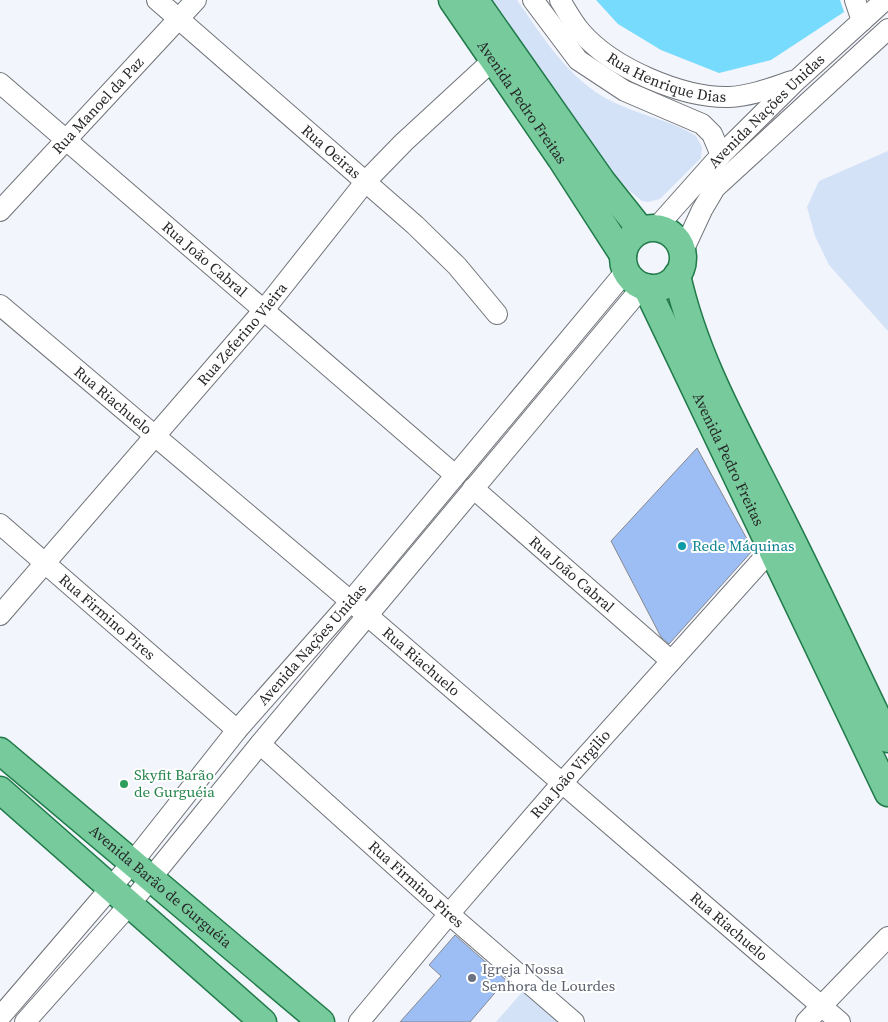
<svg xmlns="http://www.w3.org/2000/svg" width="888" height="1022" viewBox="0 0 888 1022" font-family="'Source Serif 4',serif">
	<style>
		.green { fill: #d4e2f8 }
		.water { fill: #76dbfd }
		.building { fill: #9dbef4; stroke: #86898e }
		.lines { fill: none; stroke-linecap: round; stroke-linejoin: round }
		.minor-casing { stroke: #707378; stroke-width: 22 }
		.major-casing { stroke: #207a49; stroke-width: 29 }
		.minor { stroke: #fff; stroke-width: 20 }
		.major { stroke: #77ca9b; stroke-width: 26 }
		.culture-dot { fill: #0f9aa8; stroke: #fff; stroke-width: 2 }
		.leisure-dot { fill: #2e9e5b; stroke: #fff; stroke-width: 2 }
		.worship-dot { fill: #6b7280; stroke: #fff; stroke-width: 2 }
		.labels { text-anchor: middle; stroke-width: 4; stroke-linejoin: round; paint-order: stroke }
		.street-label { font-size: 15px; fill: #27282a; stroke: #fff }
		.culture-label { font-size: 15px; fill: #0d838f; stroke: #fff; text-anchor: start }
		.leisure-label { font-size: 15px; fill: #27864d; stroke: #fff; text-anchor: start }
		.worship-label { font-size: 15px; fill: #5b616d; stroke: #fff; text-anchor: start }
	</style>
	<rect width="100%" height="100%" fill="#f2f5fb"/>
	<!-- green -->
	<g class="green">
		<path d="M 491,0 L 517,0 C 543,37 569,80 611,101 C 638,115 671,120 696,136 L 702,147 L 701,158 L 660,199 L 648,202 L 642,201 L 612,177 Z"/>
		<polygon points="888,151 888,331 829,265 815,236 807,207 819,181"/>
		<polygon points="523,991 559,1022 496,1022"/>
	</g>
	<!-- water -->
	<polygon class="water" points="596,0 840,0 844,12 771,60 719,73 661,50 618,24"/>
	<!-- building -->
	<g class="building">
		<polygon points="697,448 753,550 669,644 661,637 611,541"/>
		<polygon points="455,935 506,980 470,1022 400,1022 441,976 429,965"/>
	</g>
	<g class="lines">
		<defs>
			<g id="minor">
				<path id="s1" d="M 157,0 L 415,225 L 457,266 L 497,314"/>
				<polyline points="533,0 578,60 625,91 702,124 712,134 721,155"/>
				<path id="s2" d="M 560,0 C 566,10 573,23 581,32 C 612,68 682,98 729,97 C 751,96 771,88 792,81"/>
				<polyline points="855,0 862,21"/>
				<path id="s3" d="M 0,83 L 455,475"/>
				<path id="s4" d="M 0,211 L 196,0"/>
				<path id="s5" d="M 656,228 L 721,155 L 798,79 L 885,0"/>
				<polyline points="682,253 702,210 715,188 888,29"/>
				<path id="s6" d="M 0,305 L 368,616 L 840,1022"/>
				<path id="s7" d="M 473,488 L 670,660"/>
				<path id="s8" d="M 0,524 L 237,730"/>
				<path id="s9" d="M 0,615 L 263,311 L 366,181 L 404,142 L 493,60"/>
				<path id="s10" d="M 260,744 L 449,914 L 574,1022"/>
				<path id="s11" d="M 0,1017 L 132,863 L 237,730 L 350,602 L 626,271"/>
				<polyline points="25,1022 130,904 260,744 643,286"/>
				<path id="s12" d="M 359,1022 L 449,914 L 562,783 L 780,540"/>
				<polyline points="806,1022 888,937"/>
			</g>
			<g id="major">
				<path id="s13" d="M 452,0 L 561,159 L 623,255"/>
				<polyline points="475,0 602,181 641,230"/>
				<circle cx="653" cy="258" r="30"/>
				<path d="M 677,275 C 696,362 742,439 781,518 C 818,591 852,665 888,739"/>
				<path id="s14" d="M 646,287 L 888,793"/>
				<path id="s15" d="M 0,751 L 321,1022"/>
				<polyline points="0,790 263,1022"/>
			</g>
		</defs>
		<!-- minor casing -->
		<use href="#minor" class="minor-casing"/>
		<!-- major casing -->
		<use href="#major" class="major-casing"/>
		<!-- minor -->
		<use href="#minor" class="minor"/>
		<!-- major -->
		<use href="#major" class="major"/>
	</g>
	<!-- markers -->
	<circle class="culture-dot" cx="682" cy="546" r="5"/>
	<circle class="leisure-dot" cx="124" cy="784" r="5"/>
	<circle class="worship-dot" cx="472" cy="978" r="5"/>
	<g class="labels">
		<!-- street labels -->
		<g class="street-label">
			<text dy="5" stroke="none"><textPath href="#s2" startOffset="138">Rua Henrique Dias</textPath></text>
			<text dy="5" stroke="none"><textPath href="#s13" startOffset="124">Avenida Pedro Freitas</textPath></text>
			<text dy="5" stroke="none"><textPath href="#s4" startOffset="144">Rua Manoel da Paz</textPath></text>
			<text dy="5" stroke="none"><textPath href="#s5" startOffset="161">Avenida Nações Unidas</textPath></text>
			<text dy="5" stroke="none"><textPath href="#s1" startOffset="231">Rua Oeiras</textPath></text>
			<text dy="5" stroke="none"><textPath href="#s3" startOffset="270">Rua João Cabral</textPath></text>
			<text dy="5" stroke="none"><textPath href="#s9" startOffset="371">Rua Zeferino Vieira</textPath></text>
			<text dy="5" stroke="none"><textPath href="#s6" startOffset="148">Rua Riachuelo</textPath></text>
			<text dy="5" stroke="none"><textPath href="#s14" startOffset="191">Avenida Pedro Freitas</textPath></text>
			<text dy="5" stroke="none"><textPath href="#s7" startOffset="131">Rua João Cabral</textPath></text>
			<text dy="5" stroke="none"><textPath href="#s8" startOffset="142">Rua Firmino Pires</textPath></text>
			<text dy="5" stroke="none"><textPath href="#s11" startOffset="486">Avenida Nações Unidas</textPath></text>
			<text dy="5" stroke="none"><textPath href="#s6" startOffset="552">Rua Riachuelo</textPath></text>
			<text dy="5" stroke="none"><textPath href="#s12" startOffset="326">Rua João Virgilio</textPath></text>
			<text dy="5" stroke="none"><textPath href="#s10" startOffset="210">Rua Firmino Pires</textPath></text>
			<text dy="5" stroke="none"><textPath href="#s15" startOffset="210">Avenida Barão de Gurguéia</textPath></text>
			<text dy="5" stroke="none"><textPath href="#s6" startOffset="958">Rua Riachuelo</textPath></text>
		</g>
		<!-- culture labels -->
		<g class="culture-label">
			<text x="692" y="551">Rede Máquinas</text>
		</g>
		<!-- leisure labels -->
		<g class="leisure-label">
			<text x="134" y="780">Skyfit Barão<tspan x="134" dy="17">de Gurguéia</tspan></text>
		</g>
		<!-- worship labels -->
		<g class="worship-label">
			<text x="482" y="974">Igreja Nossa<tspan x="482" dy="17">Senhora de Lourdes</tspan></text>
		</g>
	</g>
</svg>
